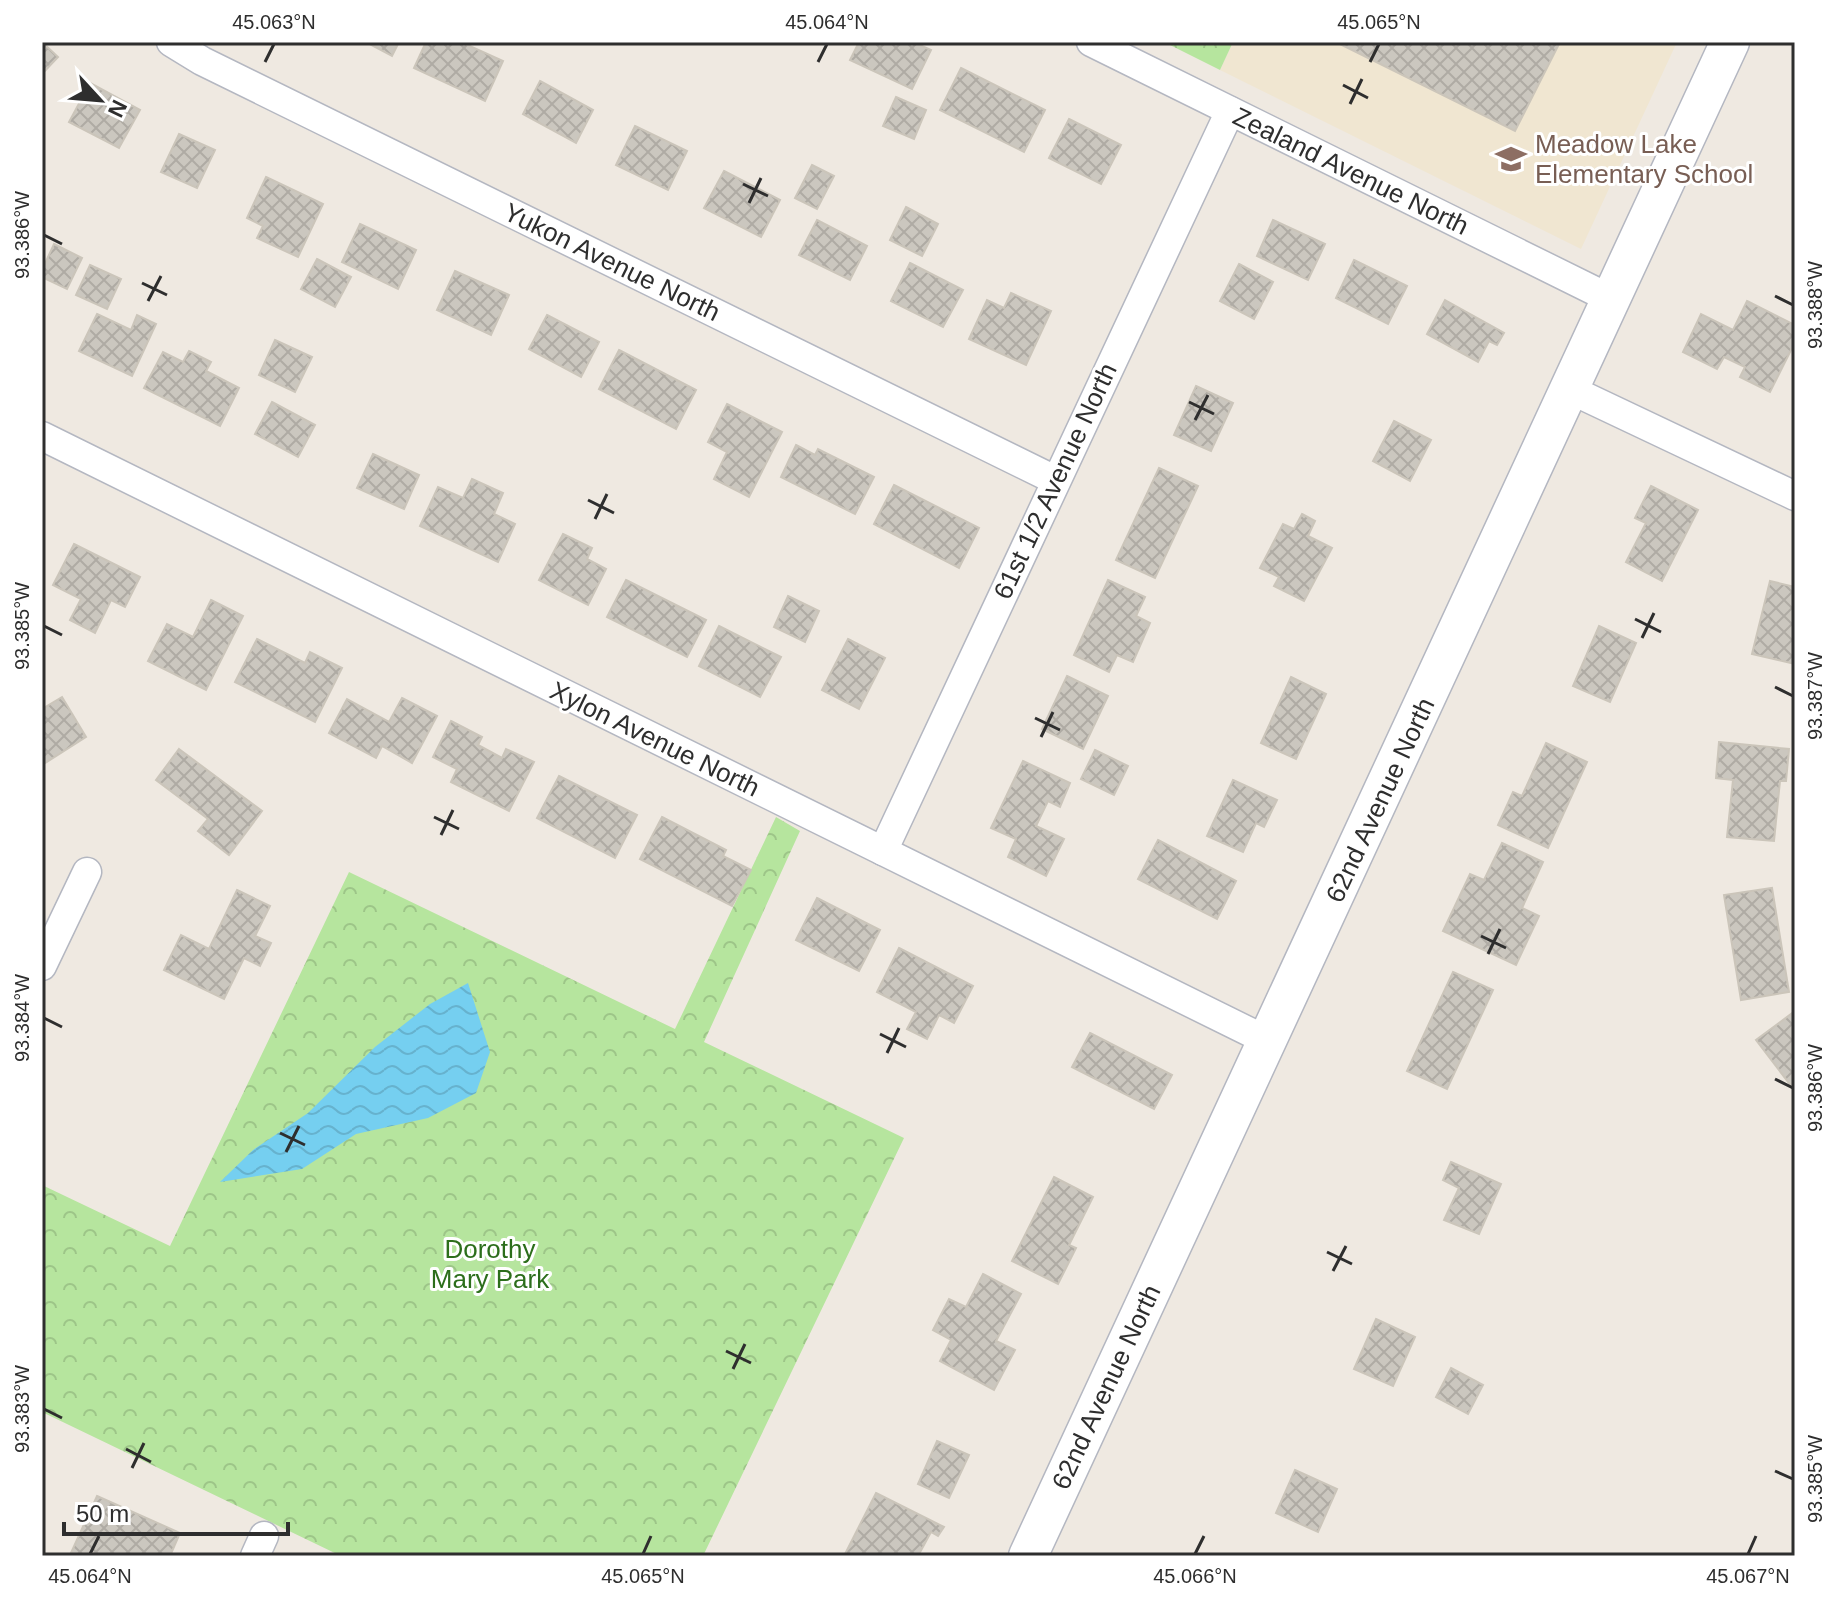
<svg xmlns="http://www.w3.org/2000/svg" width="1837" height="1598" viewBox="0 0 1837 1598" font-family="Arial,sans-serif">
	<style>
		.education { fill: #f0e6d1 }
		.forest { fill: url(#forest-crowns) }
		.water { fill: url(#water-waves) }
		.building { fill: url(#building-cross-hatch); stroke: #cbc5ba; stroke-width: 2 }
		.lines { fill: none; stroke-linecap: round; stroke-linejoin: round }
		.street-casing { stroke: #b4b7c1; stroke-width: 31 }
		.secondary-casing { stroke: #b4b7c1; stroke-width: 41 }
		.street { stroke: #fff; stroke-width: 28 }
		.secondary { stroke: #fff; stroke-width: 38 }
		.ticks { fill: none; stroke: #2e2e2e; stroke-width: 3 }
		.labels { text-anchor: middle; stroke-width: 6; stroke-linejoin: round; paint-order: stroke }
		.education-label { font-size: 26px; fill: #785e54; stroke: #fff; text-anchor: start }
		.street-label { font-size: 26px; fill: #2e2e2e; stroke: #fff }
		.park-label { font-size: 26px; fill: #2c6e1b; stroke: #fff }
		.neatline { fill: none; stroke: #2e2e2e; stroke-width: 3 }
		.ticks-label { font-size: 20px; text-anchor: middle; fill: #2e2e2e }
	</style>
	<defs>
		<pattern id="forest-crowns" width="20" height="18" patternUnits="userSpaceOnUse" patternTransform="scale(2)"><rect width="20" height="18" fill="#b6e59e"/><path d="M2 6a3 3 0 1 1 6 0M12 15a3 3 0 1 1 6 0" fill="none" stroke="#9dc588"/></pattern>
		<pattern id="water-waves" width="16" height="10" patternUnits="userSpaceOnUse" patternTransform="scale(2)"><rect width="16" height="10" fill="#75cff0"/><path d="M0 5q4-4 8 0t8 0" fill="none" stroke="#66b2ce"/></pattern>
		<pattern id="building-cross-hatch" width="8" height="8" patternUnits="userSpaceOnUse" patternTransform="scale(2)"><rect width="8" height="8" fill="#cbc7bf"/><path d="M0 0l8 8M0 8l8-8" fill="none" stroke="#afaba4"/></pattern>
	</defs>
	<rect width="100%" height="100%" fill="#efe9e1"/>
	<!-- education -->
	<polygon class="education" points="1233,42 1677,42 1581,249 1220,70"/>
	<!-- forest -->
	<g class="forest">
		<polygon points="1164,42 1233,42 1220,70"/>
		<polygon points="776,817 800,831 704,1042 904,1138 703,1556 341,1556 42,1412 42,1185 170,1246 349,872 675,1029"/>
	</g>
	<!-- water -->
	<polygon class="water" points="468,983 490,1052 476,1093 428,1118 356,1134 302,1169 220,1182 253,1150 308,1113 375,1047 430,1004"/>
	<!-- building -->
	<g class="building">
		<polygon points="42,42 58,57 42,74"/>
		<polygon points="366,42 399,42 392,56"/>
		<polygon points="426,42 461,42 503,61 485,101 414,68"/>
		<polygon points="859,42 913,42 931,50 912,89 850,60"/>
		<polygon points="1336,42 1560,42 1515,131"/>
		<polygon points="961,68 1045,110 1024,152 940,110"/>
		<polygon points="540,81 593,110 576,143 523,114"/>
		<polygon points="90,83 140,110 119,148 69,122"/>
		<polygon points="896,97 926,110 914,139 883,126"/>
		<polygon points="1069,119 1121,145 1101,184 1049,158"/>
		<polygon points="635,126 687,151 668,190 616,165"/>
		<polygon points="179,134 215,150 197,188 161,172"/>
		<polygon points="812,165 834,176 817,209 795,198"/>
		<polygon points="724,171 780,200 761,237 704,208"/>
		<polygon points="266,177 323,204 298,257 257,238 263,226 247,218"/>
		<polygon points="906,207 938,224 922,256 890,240"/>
		<polygon points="817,220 867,246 850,280 799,255"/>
		<polygon points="1273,220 1325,244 1308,280 1257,256"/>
		<polygon points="360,224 416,250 398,289 342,262"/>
		<polygon points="54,244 82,258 67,289 42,277 42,270"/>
		<polygon points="317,259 351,277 335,307 301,289"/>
		<polygon points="1354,260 1407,286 1388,324 1336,298"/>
		<polygon points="910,263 963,290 943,327 891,301"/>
		<polygon points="1239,264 1273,282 1254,319 1220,301"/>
		<polygon points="90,265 121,279 107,309 76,295"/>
		<polygon points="455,271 509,295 491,335 437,310"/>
		<polygon points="1011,293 1051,311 1026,365 969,339 987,300 1004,308"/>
		<polygon points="1445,300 1504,333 1497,345 1489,341 1478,362 1427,334"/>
		<polygon points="1747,301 1795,325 1795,342 1770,392 1740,377 1745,367 1724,357 1717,369 1683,352 1701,314 1733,330"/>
		<polygon points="97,314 131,330 137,315 156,324 132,376 79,351"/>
		<polygon points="547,315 599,342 581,377 529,349"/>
		<polygon points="275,340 312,357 295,392 259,375"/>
		<polygon points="619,350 696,390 676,429 599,389"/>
		<polygon points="189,351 211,362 206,371 239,388 220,426 144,388 163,352 183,362"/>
		<polygon points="1196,386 1233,403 1211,451 1174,435"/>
		<polygon points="272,402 315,425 298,457 255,434"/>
		<polygon points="727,404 782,432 749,497 714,479 727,452 708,442"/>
		<polygon points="1394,421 1431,440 1410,481 1373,461"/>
		<polygon points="796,445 815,455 818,449 874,477 855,514 781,477"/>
		<polygon points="373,454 419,475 404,509 357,488"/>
		<polygon points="1159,468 1198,486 1155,578 1116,560"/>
		<polygon points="472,479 503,493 494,514 515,524 498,562 420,526 438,487 463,498"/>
		<polygon points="894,485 979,528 959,568 874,524"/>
		<polygon points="1651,486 1698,510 1662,581 1626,562 1646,523 1635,518"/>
		<polygon points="1302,514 1315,521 1308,536 1332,548 1304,601 1274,586 1279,577 1260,568 1283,524 1294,529"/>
		<polygon points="563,534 592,548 587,559 606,569 588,605 539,580"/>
		<polygon points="74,544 140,577 125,607 111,600 95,633 70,620 81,599 53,585"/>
		<polygon points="626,580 706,620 687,657 607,617"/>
		<polygon points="1108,580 1145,597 1136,616 1150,623 1133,662 1117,655 1109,672 1074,655"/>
		<polygon points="1770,581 1795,587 1795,664 1752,654"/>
		<polygon points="788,596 819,611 805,642 774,627"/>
		<polygon points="211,600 243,616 206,690 148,661 167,624 193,637"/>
		<polygon points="719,626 781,657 760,697 699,666"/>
		<polygon points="1599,626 1636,643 1610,702 1573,686"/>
		<polygon points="257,639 305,663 310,652 342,668 315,722 235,682"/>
		<polygon points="848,639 885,658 859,709 822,690"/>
		<polygon points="1067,676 1108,696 1083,749 1042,729"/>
		<polygon points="1291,677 1326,694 1296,759 1261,743"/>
		<polygon points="62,697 86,737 42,765 42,709"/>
		<polygon points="402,698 437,716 412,763 382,746 376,758 329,733 347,699 389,722"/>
		<polygon points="451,721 482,737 478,745 502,758 506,749 534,762 509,811 451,782 457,769 433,757"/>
		<polygon points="1719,742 1789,749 1786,781 1780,781 1774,841 1727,837 1733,780 1716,778"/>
		<polygon points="1546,743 1587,762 1548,848 1498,825 1513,792 1522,796"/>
		<polygon points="179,749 262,811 229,855 198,831 208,819 156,780"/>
		<polygon points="1095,750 1128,766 1114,795 1081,779"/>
		<polygon points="1023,761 1070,783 1060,807 1048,801 1036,826 1064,839 1046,876 1008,857 1016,839 991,828"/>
		<polygon points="559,776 637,815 615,858 537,818"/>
		<polygon points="1233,780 1277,800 1264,827 1256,823 1243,852 1207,836"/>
		<polygon points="662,817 726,850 723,856 751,870 732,906 640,859"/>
		<polygon points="1158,840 1236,881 1217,919 1138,879"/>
		<polygon points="1502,843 1543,862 1522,908 1539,916 1516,965 1443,931 1470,874 1484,880"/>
		<polygon points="1772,888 1789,992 1741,1000 1724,895"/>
		<polygon points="237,890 270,906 255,936 271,943 260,966 244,958 224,999 164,970 181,935 209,949"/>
		<polygon points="817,898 880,930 859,971 796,940"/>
		<polygon points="899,948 973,986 954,1023 939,1015 927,1039 907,1029 916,1012 877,992"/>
		<polygon points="1453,972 1493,990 1447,1089 1407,1071"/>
		<polygon points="1795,1011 1795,1091 1756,1040"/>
		<polygon points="1090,1033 1172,1075 1154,1109 1072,1067"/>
		<polygon points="1451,1162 1501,1184 1479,1234 1444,1220 1459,1188 1443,1180"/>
		<polygon points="1054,1177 1093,1197 1069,1245 1076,1248 1058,1284 1012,1261"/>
		<polygon points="983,1274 1021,1294 996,1341 1015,1350 994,1390 940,1361 951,1340 933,1330 949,1299 966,1307"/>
		<polygon points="1376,1319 1415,1337 1393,1386 1354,1369"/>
		<polygon points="1451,1368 1483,1385 1468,1414 1436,1397"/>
		<polygon points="937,1441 969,1455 949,1498 918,1484"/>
		<polygon points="1295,1470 1337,1489 1318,1532 1276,1513"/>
		<polygon points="876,1493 944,1527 938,1536 931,1532 918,1556 845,1554"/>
		<polygon points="97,1496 180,1533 170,1556 115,1556 108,1553 106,1556 70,1555"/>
	</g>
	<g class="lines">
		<defs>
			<g id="street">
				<polyline points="171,42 202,61 1055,480"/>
				<polyline points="1091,42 1611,299"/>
				<polyline points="1569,389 1795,496"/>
				<polyline points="42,436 1268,1041"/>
				<polyline points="883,851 1230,111"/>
				<polyline points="42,966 87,872"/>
				<polyline points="255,1556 264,1536"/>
			</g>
			<polyline id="secondary" points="1028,1556 1730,42"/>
		</defs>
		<!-- street casing -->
		<use href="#street" class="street-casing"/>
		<!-- secondary casing -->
		<use href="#secondary" class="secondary-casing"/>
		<!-- street -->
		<use href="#street" class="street"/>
		<!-- secondary -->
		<use href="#secondary" class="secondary"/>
	</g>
	<!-- ticks -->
	<path class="ticks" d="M 265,62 L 274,44M 818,62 L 827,44M 1370,62 L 1379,44M 1343,85 L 1368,98M 1350,104 L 1362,79M 743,184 L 768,196M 749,203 L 761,178M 44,235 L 62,244M 142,283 L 167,295M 1775,296 L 1793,305M 148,301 L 161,276M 1189,402 L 1214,414M 1195,420 L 1208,395M 588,500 L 614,513M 595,519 L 607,494M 1635,619 L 1661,632M 44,626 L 62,635M 1642,638 L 1654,613M 1775,687 L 1793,696M 1035,718 L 1060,730M 1041,737 L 1053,712M 434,817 L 459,829M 441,835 L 453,810M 1481,936 L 1506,948M 1488,954 L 1500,929M 44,1018 L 62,1027M 880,1034 L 906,1047M 887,1053 L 899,1028M 1775,1079 L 1793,1088M 280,1133 L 305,1145M 286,1152 L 299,1126M 1327,1252 L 1352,1264M 1333,1271 L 1346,1246M 726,1351 L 751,1363M 733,1369 L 745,1344M 44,1409 L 62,1418M 126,1449 L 151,1462M 132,1468 L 144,1443M 1775,1471 L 1793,1479M 90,1554 L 99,1536M 643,1554 L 651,1536M 1195,1554 L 1204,1536M 1748,1554 L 1756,1536"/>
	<!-- icons -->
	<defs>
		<symbol id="school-bare" viewBox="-9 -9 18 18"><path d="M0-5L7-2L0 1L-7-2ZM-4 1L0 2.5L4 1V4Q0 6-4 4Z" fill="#8d6e63" stroke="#fff" stroke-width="2.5" paint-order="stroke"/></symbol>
	</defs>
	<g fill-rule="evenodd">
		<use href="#school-bare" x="1489" y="137" width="44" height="44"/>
	</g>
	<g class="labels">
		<!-- education labels -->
		<g class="education-label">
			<text x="1535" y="153">Meadow Lake<tspan x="1535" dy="30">Elementary School</tspan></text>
		</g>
		<!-- street labels -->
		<g class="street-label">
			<text transform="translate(1351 171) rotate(26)" y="9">Zealand Avenue North</text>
			<text transform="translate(612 262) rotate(26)" y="9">Yukon Avenue North</text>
			<text transform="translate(1055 481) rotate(-65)" y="9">61st 1/2 Avenue North</text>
			<text transform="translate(655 739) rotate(26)" y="9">Xylon Avenue North</text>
			<text transform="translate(1380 800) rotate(-65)" y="9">62nd Avenue North</text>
			<text transform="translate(1106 1387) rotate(-65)" y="9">62nd Avenue North</text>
		</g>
		<!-- park labels -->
		<g class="park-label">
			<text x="490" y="1258">Dorothy<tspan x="490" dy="30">Mary Park</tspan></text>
		</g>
	</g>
	<!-- border -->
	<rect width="1837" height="1598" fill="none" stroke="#ffffff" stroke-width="88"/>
	<!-- north arrow -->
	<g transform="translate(100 100) rotate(116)" stroke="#ffffff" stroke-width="6" paint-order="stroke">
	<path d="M0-6L14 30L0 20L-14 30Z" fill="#2e2e2e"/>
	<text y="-12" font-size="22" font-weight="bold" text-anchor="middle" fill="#2e2e2e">N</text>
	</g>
	<!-- scale -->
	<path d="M64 1522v12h224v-12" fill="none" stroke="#2e2e2e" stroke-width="4"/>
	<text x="76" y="1522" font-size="24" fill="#2e2e2e" stroke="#ffffff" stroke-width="6" paint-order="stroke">50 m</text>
	<rect x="44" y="44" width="1749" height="1510" class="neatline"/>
	<g class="ticks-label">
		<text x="274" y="29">45.063°N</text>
		<text x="827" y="29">45.064°N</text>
		<text x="1379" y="29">45.065°N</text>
		<text transform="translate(22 235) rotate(-90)" y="7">93.386°W</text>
		<text transform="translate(1815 305) rotate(-90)" y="7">93.388°W</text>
		<text transform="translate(22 626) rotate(-90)" y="7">93.385°W</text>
		<text transform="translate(1815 696) rotate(-90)" y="7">93.387°W</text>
		<text transform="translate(22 1018) rotate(-90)" y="7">93.384°W</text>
		<text transform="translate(1815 1088) rotate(-90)" y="7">93.386°W</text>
		<text transform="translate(22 1409) rotate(-90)" y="7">93.383°W</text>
		<text transform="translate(1815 1479) rotate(-90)" y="7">93.385°W</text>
		<text x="90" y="1583">45.064°N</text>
		<text x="643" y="1583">45.065°N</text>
		<text x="1195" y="1583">45.066°N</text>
		<text x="1748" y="1583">45.067°N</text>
	</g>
</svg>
